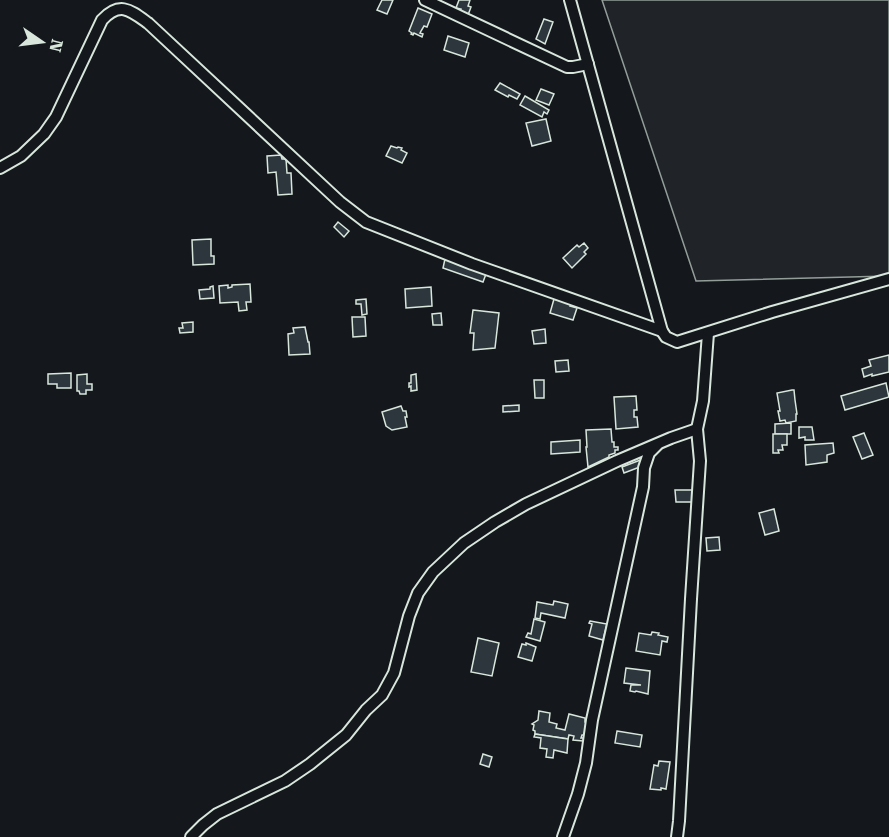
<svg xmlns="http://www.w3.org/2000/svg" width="889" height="837" viewBox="0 0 889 837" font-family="'Roboto Serif',serif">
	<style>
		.green { fill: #202428; stroke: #939e99; stroke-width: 1.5 }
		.building { fill: #2c363c; stroke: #d8e6dc; stroke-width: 1.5 }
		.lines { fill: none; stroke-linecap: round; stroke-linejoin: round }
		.minor-casing { stroke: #d8e6dc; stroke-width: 14 }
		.minor { stroke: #14181c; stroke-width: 10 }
	</style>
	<rect width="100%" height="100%" fill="#14181c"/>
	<!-- green -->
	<polygon class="green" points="602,0 889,0 889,276 696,281"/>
	<!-- building -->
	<g class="building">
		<polygon points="382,0 393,0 387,14 377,10"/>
		<polygon points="459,0 470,0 468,6 471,7 468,15 460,12 461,9 456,8"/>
		<polygon points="418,8 432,14 427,27 424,26 421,31 420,33 423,34 422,37 414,33 413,35 411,34 412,33 409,31"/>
		<polygon points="544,19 553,22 545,44 536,39"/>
		<polygon points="448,36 469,43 465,57 444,50"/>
		<polygon points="500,83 520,94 517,99 509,95 508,97 495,90"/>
		<polygon points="541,89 554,94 549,105 536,100"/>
		<polygon points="525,96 549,110 547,114 544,112 542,117 520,105"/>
		<polygon points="546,119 551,141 532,146 526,123"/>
		<polygon points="391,146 397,148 398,147 402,148 401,150 407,153 402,163 386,156"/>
		<polygon points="281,155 282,159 286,159 287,173 291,173 292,194 278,195 276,172 268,173 267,156"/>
		<polygon points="338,222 349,231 344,237 334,227"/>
		<polygon points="211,239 211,256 214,256 214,264 193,265 192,240"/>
		<polygon points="584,243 588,248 584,252 586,254 572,268 563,258 577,245 579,247"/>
		<polygon points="445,259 486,274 483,282 443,268"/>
		<polygon points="250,284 251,302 246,302 247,310 239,311 238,302 220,303 219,286 228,285 228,288 232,287 232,285"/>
		<polygon points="213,286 214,298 200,299 199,290 210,289 210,287"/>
		<polygon points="431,287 432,306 406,308 405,289"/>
		<polygon points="366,299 367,314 362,315 361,304 356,304 356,300"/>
		<polygon points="554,299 571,304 570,306 577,308 573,320 550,313"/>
		<polygon points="473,310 499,313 495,348 473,350 474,333 470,333"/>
		<polygon points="441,313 442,325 433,325 432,314"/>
		<polygon points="352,317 365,317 366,336 353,337"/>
		<polygon points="193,322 193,332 180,333 179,328 183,328 182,323"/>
		<polygon points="305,327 308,342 309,342 310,354 289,355 288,334 294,333 293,328"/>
		<polygon points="545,329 546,343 534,344 532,331"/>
		<polygon points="889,355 889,372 872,376 872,374 864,377 862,369 871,366 869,360"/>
		<polygon points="568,360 569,371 556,372 555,361"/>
		<polygon points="71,373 71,388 57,388 57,384 48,384 48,374"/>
		<polygon points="87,374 87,384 92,384 92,390 86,390 86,394 80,394 79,391 77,391 77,375"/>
		<polygon points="416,374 417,390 411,391 411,386 409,387 409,383 411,383 411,375"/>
		<polygon points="534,380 544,380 544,398 535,398"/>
		<polygon points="886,383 889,397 845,410 841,396"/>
		<polygon points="792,390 794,390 795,400 797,414 796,414 796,421 786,423 785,420 780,421 778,411 780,411 777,393"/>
		<polygon points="636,396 637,410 634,410 634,417 637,417 638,427 616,429 614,397"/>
		<polygon points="519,405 519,411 503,412 503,406"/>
		<polygon points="401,406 403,411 406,411 407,417 405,417 407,427 392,430 386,426 382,412"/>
		<polygon points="791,423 791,434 775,434 775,424"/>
		<polygon points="799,427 812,427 814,440 805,440 805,437 799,438"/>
		<polygon points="611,429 612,442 614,442 614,447 618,447 618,450 615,450 615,453 609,455 609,457 588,467 586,447 587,447 586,430"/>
		<polygon points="864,433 873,455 862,459 853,437"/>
		<polygon points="773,434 787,434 787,445 782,445 783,450 778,450 779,453 773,453"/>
		<polygon points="580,440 580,452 551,454 551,442"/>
		<polygon points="833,443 834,453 827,455 827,462 806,465 805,445"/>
		<polygon points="643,459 645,465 624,473 622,467"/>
		<polygon points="675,490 692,490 692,502 676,502"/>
		<polygon points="774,509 779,531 765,535 759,513"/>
		<polygon points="719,537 720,550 707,551 706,538"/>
		<polygon points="554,601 568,604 565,618 541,613 540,619 535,618 537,602 553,605"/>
		<polygon points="534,619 545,622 540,641 526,637 528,633 531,634"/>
		<polygon points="590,621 607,624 603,640 589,636 592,624 589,623"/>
		<polygon points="652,632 659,633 658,635 668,637 667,642 662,641 660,655 636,651 639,633 651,635"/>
		<polygon points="478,638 499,643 492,676 471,672"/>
		<polygon points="526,643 536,647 532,661 518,657 522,644 526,645"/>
		<polygon points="626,668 650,671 648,694 636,691 635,692 630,691 631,685 641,685 624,683"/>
		<polygon points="539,711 550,713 549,722 557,724 556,728 565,730 569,714 585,718 585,722 587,723 584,735 582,735 581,738 584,738 583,741 573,740 574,736 569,735 568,739 535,734 535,731 533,730 534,725 532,724 538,720"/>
		<polygon points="617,731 642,735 640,747 615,743"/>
		<polygon points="535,734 568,739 567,753 554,750 553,758 546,757 547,749 540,748 541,738 534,737"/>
		<polygon points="483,754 492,757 489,767 480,764"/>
		<polygon points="659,761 670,762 666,789 661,788 661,790 650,789 654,765 658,766"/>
	</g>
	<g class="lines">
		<defs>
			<g id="minor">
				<polyline points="425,0 567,67 573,67 588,64"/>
				<polyline points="570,0 662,331 666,337 677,342 772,312 889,279"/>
				<path d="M 0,168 L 21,156 L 44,134 L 56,117 L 102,20 C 120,1 130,10 148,23 L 340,202 L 366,222 L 472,264 L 662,331"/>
				<polyline points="191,837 203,825 217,814 285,781 310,764 346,735 366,710 382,695 394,673 409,616 418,593 433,572 464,543 495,522 526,504 617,461 671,438 697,429"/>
				<polyline points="563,837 578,794 586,763 592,720 643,487 644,468 649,453 657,445"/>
				<polyline points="677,837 679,821 691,599 700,461 697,429 703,401 708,333"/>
			</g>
		</defs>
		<!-- minor casing -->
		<use href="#minor" class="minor-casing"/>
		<!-- minor -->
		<use href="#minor" class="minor"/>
	</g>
	<!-- north arrow -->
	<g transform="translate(42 42) rotate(104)" stroke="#14181c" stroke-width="4.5" paint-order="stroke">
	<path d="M0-4.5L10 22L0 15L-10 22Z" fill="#d8e6dc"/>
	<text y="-9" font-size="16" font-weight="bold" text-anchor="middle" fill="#d8e6dc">N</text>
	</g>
</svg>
